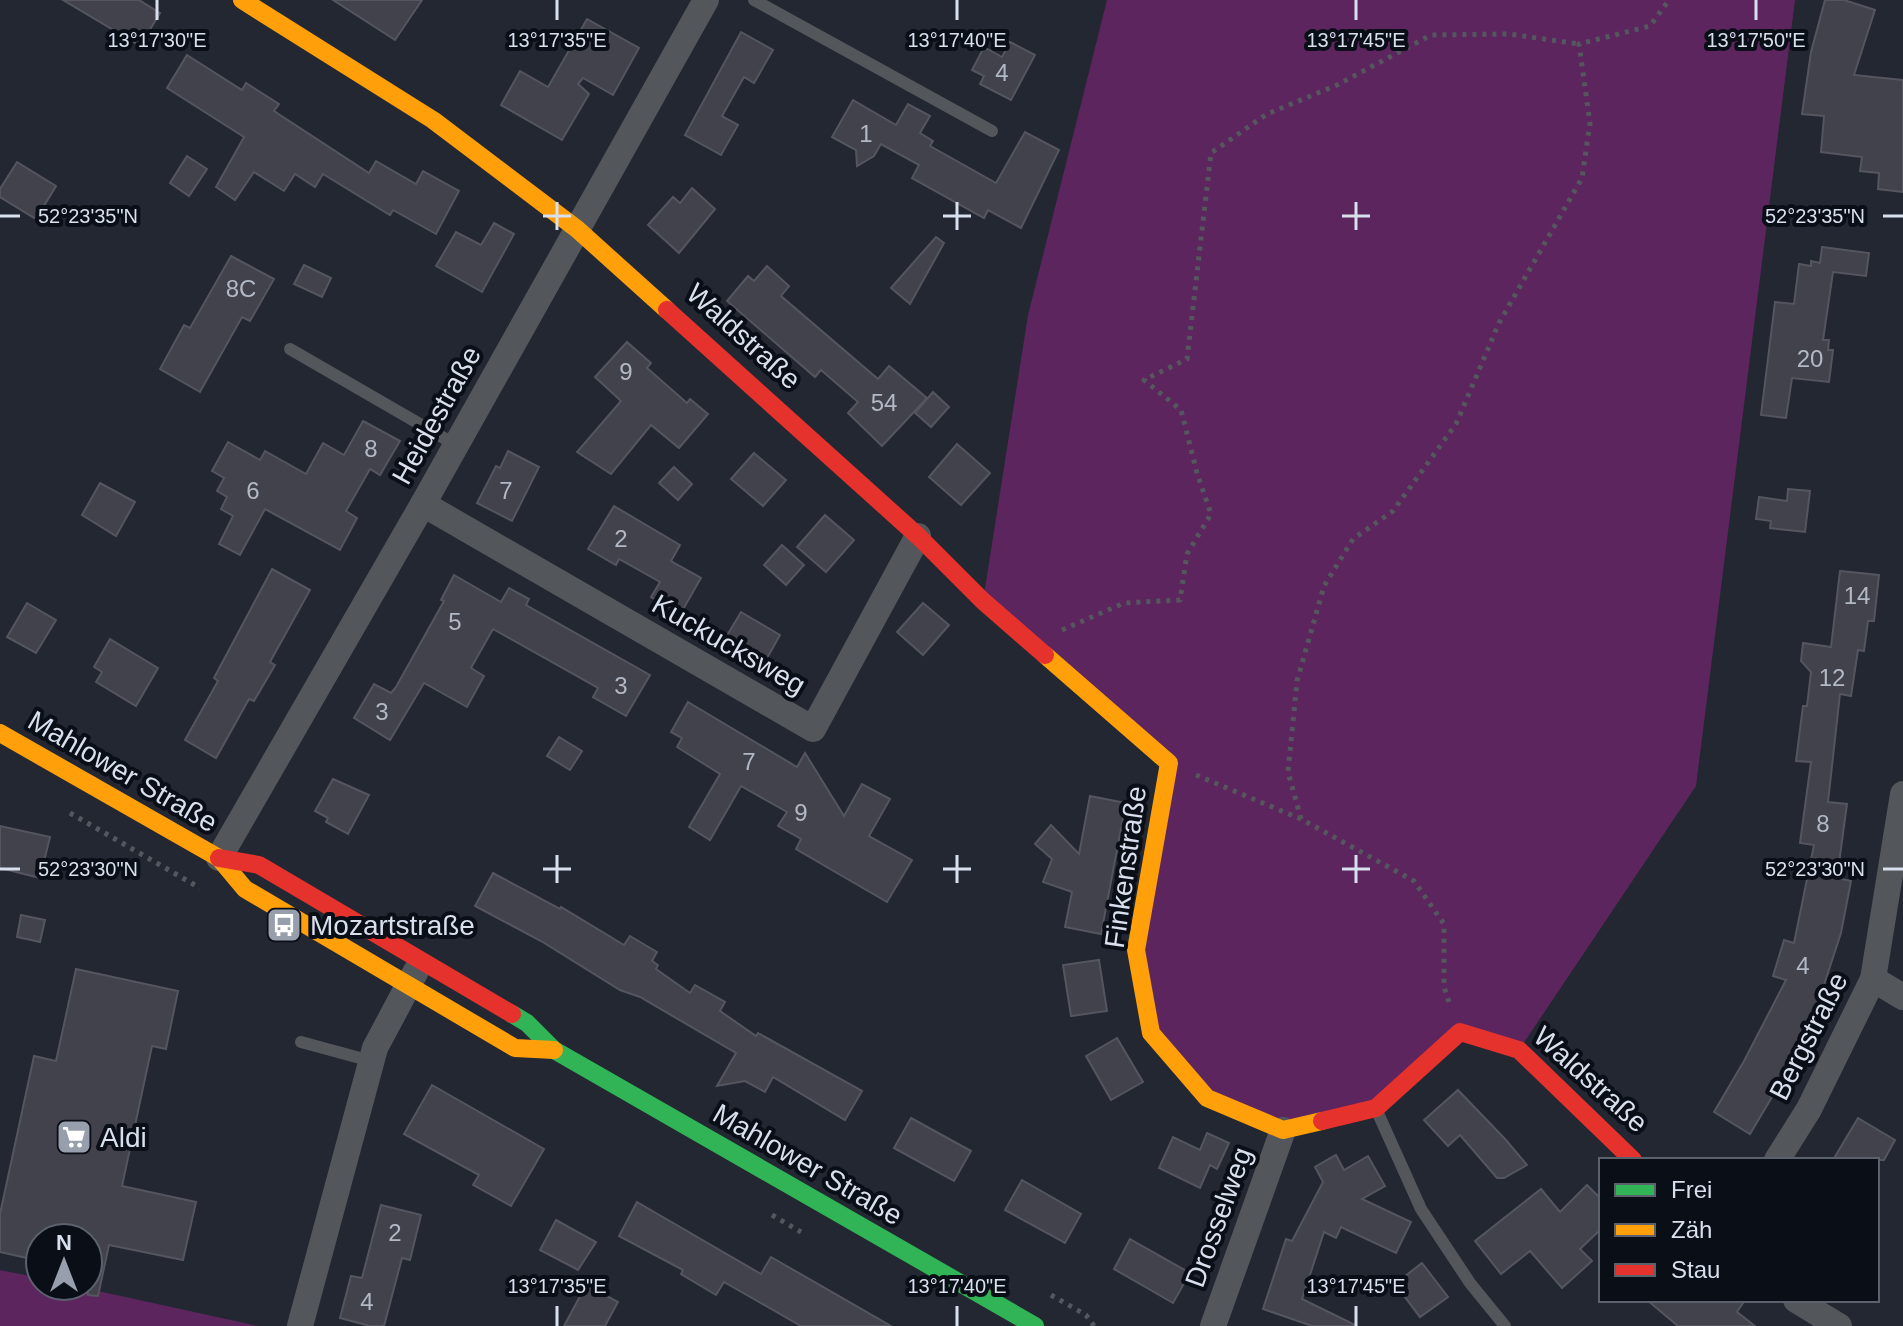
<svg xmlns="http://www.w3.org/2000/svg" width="1903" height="1326" viewBox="0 0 1903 1326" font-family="Helvetica,sans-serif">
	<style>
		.green { fill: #5d255e }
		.building { fill: #41424c; stroke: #54555f; stroke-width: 2 }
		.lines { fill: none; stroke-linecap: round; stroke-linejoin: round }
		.path { stroke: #54585e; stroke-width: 5; stroke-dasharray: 4 6; stroke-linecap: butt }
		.lane { stroke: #53575c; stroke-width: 12 }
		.street { stroke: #53575c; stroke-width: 26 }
		.fast { stroke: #30b455; stroke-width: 18 }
		.slow { stroke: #ff9f0a; stroke-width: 18 }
		.jam { stroke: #e5322d; stroke-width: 18 }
		.ticks { fill: none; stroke: #d8dfed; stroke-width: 3 }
		.labels { text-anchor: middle; stroke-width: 8; stroke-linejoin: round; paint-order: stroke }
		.number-label { font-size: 24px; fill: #b2b8c5 }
		.street-label { font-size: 28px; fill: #d8dfed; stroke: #0a0e17 }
		.poi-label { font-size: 28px; fill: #d8dfed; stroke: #0a0e17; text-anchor: start }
		.ticks-label { font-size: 20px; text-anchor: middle; fill: #d8dfed; stroke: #0a0e17; stroke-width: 8; stroke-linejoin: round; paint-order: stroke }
	</style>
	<rect width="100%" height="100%" fill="#222732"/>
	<!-- green -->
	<g class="green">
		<polygon points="1107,0 1795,0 1696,786 1519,1050 1460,1032 1376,1108 1283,1130 1207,1098 1151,1033 1136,950 1169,763 983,601 1028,315"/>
		<polygon points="0,1270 40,1278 40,1286 75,1286 258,1326 0,1326"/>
	</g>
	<!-- building -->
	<g class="building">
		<polygon points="63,0 139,0 160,13 140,46"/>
		<polygon points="333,0 422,0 395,40"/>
		<polygon points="1825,0 1844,0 1875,10 1854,75 1903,80 1903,192 1878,189 1879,173 1860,171 1862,157 1821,152 1824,116 1802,114 1811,52"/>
		<polygon points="587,19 639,48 613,95 583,78 578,84 589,94 562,140 501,105 520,71 548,87"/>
		<polygon points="741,32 773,50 754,83 744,77 722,116 738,125 721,155 685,135"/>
		<polygon points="1010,42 1035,55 1011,100 980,84 984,76 972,70 984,47 1002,57"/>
		<polygon points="187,55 242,90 246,83 279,104 274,111 369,173 376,161 416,184 423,171 459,191 436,234 393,210 390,215 323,174 315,187 295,174 284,191 254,172 235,200 216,187 244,137 167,88"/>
		<polygon points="853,100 896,125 908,104 930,116 920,133 933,141 930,146 996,183 1025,132 1059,150 1021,228 988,210 984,218 912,178 919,165 881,144 874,156 857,166 856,150 832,137"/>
		<polygon points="187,156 207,169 189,196 170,183"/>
		<polygon points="17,162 56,186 36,219 0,197 0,189"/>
		<polygon points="692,188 715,209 679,253 648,225 673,197 680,203"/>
		<polygon points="494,223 514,234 482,292 436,266 456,232 481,245"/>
		<polygon points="936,237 944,243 910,304 891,288"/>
		<polygon points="1822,247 1869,253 1866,276 1833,272 1823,340 1829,340 1828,350 1833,350 1829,382 1792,378 1786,418 1761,415 1775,302 1794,304 1799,264 1811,266 1811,261 1820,263"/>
		<polygon points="231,256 274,279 250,321 242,317 200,392 160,369 184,325 190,328"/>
		<polygon points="304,265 331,278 322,297 294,284"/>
		<polygon points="767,266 789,286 781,296 878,379 889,366 927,398 882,446 848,413 858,402 821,370 815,377 727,301 748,276 754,281"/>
		<polygon points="627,342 651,363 647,368 687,403 690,399 708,414 679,448 651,425 611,474 577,452 621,401 595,377"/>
		<polygon points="933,392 949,407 931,427 915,413"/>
		<polygon points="363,421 400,441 380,475 370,469 346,511 357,518 340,550 265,509 240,555 219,544 233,516 221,509 227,497 217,491 224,478 212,471 228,442 260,460 265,451 306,474 323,443 344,455"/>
		<polygon points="957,444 990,473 961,505 929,477"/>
		<polygon points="508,451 539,467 512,521 477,503 496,466 500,468"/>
		<polygon points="754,453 786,480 763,506 731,479"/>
		<polygon points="674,467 692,484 678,500 659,483"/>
		<polygon points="100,483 135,502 116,536 82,515"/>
		<polygon points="1788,489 1810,491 1805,532 1770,528 1771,521 1756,519 1759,497 1787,501"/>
		<polygon points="614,506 680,545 671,561 701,578 681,613 651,597 660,582 619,559 616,565 588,549"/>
		<polygon points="825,515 854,540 826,572 797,547"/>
		<polygon points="782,545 804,565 786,585 764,565"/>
		<polygon points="272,569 310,590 270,662 275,665 254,701 249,699 216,758 185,740 218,681 214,678"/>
		<polygon points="1840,571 1879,575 1874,621 1868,621 1864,651 1858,650 1851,696 1840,694 1828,802 1847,804 1837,878 1851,881 1841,933 1818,1003 1770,1096 1772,1097 1750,1134 1714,1112 1744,1061 1786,980 1773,976 1784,940 1794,943 1814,845 1800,843 1811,762 1796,761 1803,706 1807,706 1811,672 1801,661 1803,643 1831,647"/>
		<polygon points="454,575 501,602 509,588 529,599 526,605 650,675 626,716 593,697 598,688 493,629 471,668 484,676 467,707 424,683 390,740 354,718 374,684 391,693 396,687 444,601 441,600"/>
		<polygon points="27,603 56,620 36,653 7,637"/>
		<polygon points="923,603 949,625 923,655 897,632"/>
		<polygon points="741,612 780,635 762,667 722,644"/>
		<polygon points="110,639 158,668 136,706 96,682 102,672 94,667"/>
		<polygon points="688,702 797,767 805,753 844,816 862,784 890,799 869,836 912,860 887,902 796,849 801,839 778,826 787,812 741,786 710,840 689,827 720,774 677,747 682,738 671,732"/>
		<polygon points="559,737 582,751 570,770 547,756"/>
		<polygon points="333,779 369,795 348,834 326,822 328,818 315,811"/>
		<polygon points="1090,796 1126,803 1101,934 1065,927 1072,892 1043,882 1052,859 1035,844 1051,825 1079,854"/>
		<polygon points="0,826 50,837 40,878 0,868"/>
		<polygon points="493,873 560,909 561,907 624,945 630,936 657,952 652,961 658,965 656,969 690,993 695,985 725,1002 720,1011 756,1036 758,1033 862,1091 845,1120 773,1077 765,1092 745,1081 717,1086 736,1053 640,997 620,990 541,941 475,906"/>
		<polygon points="21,915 45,920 40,942 17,937"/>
		<polygon points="1099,960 1107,1011 1071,1016 1063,965"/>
		<polygon points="76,969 178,991 166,1049 152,1046 122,1186 196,1202 183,1260 109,1245 98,1296 88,1295 88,1238 40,1238 40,1261 0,1252 0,1214 34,1056 56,1061"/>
		<polygon points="1117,1038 1143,1082 1111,1100 1086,1056"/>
		<polygon points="432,1085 544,1149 511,1206 473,1185 479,1175 404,1134"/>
		<polygon points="1458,1090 1506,1140 1527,1165 1504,1178 1497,1178 1460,1135 1448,1146 1424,1120"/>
		<polygon points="911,1118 971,1151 954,1181 894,1148"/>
		<polygon points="1858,1118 1895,1140 1884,1160 1833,1160"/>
		<polygon points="1207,1133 1229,1143 1217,1169 1210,1165 1200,1188 1159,1168 1173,1137 1200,1150"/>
		<polygon points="1336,1155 1344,1170 1368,1156 1385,1186 1362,1199 1411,1222 1396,1253 1341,1227 1336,1238 1324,1232 1302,1299 1357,1326 1312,1326 1263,1309 1286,1239 1292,1241 1323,1182 1315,1167"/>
		<polygon points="1022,1180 1081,1214 1065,1243 1005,1210"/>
		<polygon points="1587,1185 1601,1199 1601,1229 1580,1249 1592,1261 1562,1288 1530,1251 1501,1274 1475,1241 1541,1189 1560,1212"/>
		<polygon points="637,1202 761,1274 771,1257 891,1326 801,1326 724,1282 716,1295 681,1274 683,1270 619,1236"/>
		<polygon points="381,1205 421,1215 410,1260 402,1258 384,1326 370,1326 340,1318 351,1276 362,1278"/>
		<polygon points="556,1220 596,1242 578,1270 540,1250"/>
		<polygon points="1130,1239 1190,1273 1173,1303 1114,1269"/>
		<polygon points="1422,1263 1448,1297 1420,1317 1395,1284"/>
		<polygon points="586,1285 618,1302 605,1326 564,1326"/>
		<polygon points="1647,1300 1745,1300 1737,1312 1755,1326 1678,1326"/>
	</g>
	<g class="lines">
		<!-- path -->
		<g class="path">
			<polyline points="1062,630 1124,603 1180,600 1187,554 1211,514 1197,473 1181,410 1144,380 1187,359 1211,153 1267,114 1337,85 1431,35 1509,34 1579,44"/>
			<polyline points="1196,775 1301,819 1414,881 1444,924 1444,987 1450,1005"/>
			<polyline points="70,813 200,888"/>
			<polyline points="1301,819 1288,772 1297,681 1324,586 1353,539 1393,511 1456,424 1499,323 1582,178 1590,123 1579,44 1650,26 1669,0"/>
			<polyline points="772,1215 801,1232"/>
			<polyline points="1051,1295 1086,1315 1094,1326"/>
		</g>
		<!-- lane -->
		<g class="lane">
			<polyline points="754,0 992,131"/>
			<polyline points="290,349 456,445"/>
			<polyline points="301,1042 371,1061"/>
			<polyline points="1377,1111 1421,1209 1470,1283 1505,1326"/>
		</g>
		<!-- street -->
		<g class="street">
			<polyline points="423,504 813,729 918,536"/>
			<polyline points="219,858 423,504 706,0"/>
			<polyline points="1873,979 1903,997"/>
			<polyline points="1777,1160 1809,1109 1873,979 1903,794"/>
			<polyline points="1796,1300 1839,1326"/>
			<polyline points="300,1326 375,1048 416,971"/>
			<polyline points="1213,1326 1283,1130"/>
		</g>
		<!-- fast -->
		<polyline class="fast" points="512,1014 527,1023 554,1050 1035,1326"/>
		<!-- slow -->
		<g class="slow">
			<polyline points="242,0 433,120 577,229 667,310"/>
			<polyline points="1045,655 1169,763 1136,950 1151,1033 1207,1098 1283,1130 1322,1121"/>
			<polyline points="0,733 219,858 245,889 515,1048 554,1050"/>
		</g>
		<!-- jam -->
		<g class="jam">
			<polyline points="667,310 918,536 983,601 1045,655"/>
			<polyline points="219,858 259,865 512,1014"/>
			<polyline points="1322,1121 1376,1108 1460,1032 1519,1050 1633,1160"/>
		</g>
	</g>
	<!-- ticks -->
	<path class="ticks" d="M 157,0 L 157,20M 557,0 L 557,20M 957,0 L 957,20M 1356,0 L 1356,20M 1756,0 L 1756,20M 557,202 L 557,230M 957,202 L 957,230M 1356,202 L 1356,230M 0,216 L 20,216M 543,216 L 571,216M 943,216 L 971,216M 1342,216 L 1370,216M 1883,216 L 1903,216M 557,855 L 557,883M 957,855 L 957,883M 1356,855 L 1356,883M 0,869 L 20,869M 543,869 L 571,869M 943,869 L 971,869M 1342,869 L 1370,869M 1883,869 L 1903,869M 557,1306 L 557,1326M 957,1306 L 957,1326M 1356,1306 L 1356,1326"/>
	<!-- icons -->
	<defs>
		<symbol id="bus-square" viewBox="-11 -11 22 22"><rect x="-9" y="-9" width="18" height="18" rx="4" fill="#989fac" stroke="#0a0e17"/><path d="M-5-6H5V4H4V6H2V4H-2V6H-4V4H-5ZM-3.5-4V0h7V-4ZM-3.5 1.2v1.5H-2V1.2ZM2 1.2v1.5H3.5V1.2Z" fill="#fff"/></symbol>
		<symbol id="supermarket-square" viewBox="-11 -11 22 22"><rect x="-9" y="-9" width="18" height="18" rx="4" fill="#989fac" stroke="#0a0e17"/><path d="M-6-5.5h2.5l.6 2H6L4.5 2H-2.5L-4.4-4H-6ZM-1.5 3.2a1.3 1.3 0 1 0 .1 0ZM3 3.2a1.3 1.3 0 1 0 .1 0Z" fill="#fff"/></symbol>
	</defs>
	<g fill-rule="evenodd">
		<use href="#bus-square" x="264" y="905" width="40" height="40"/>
		<use href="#supermarket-square" x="54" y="1117" width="40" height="40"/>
	</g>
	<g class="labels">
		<!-- number labels -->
		<g class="number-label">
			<text x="1002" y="81">4</text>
			<text x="866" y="142">1</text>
			<text x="241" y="297">8C</text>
			<text x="1810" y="367">20</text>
			<text x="626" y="380">9</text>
			<text x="884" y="411">54</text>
			<text x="371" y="457">8</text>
			<text x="253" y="499">6</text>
			<text x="506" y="499">7</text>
			<text x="621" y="547">2</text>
			<text x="1857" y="604">14</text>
			<text x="455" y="630">5</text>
			<text x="1832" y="686">12</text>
			<text x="621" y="694">3</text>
			<text x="382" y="720">3</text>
			<text x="749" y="770">7</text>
			<text x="801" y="821">9</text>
			<text x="1823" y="832">8</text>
			<text x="1803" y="974">4</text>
			<text x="395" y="1241">2</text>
			<text x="367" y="1310">4</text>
		</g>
		<!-- street labels -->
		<g class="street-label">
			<text transform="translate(744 336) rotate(42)" y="10">Waldstraße</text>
			<text transform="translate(436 415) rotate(-61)" y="10">Heidestraße</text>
			<text transform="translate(729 644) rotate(30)" y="10">Kuckucksweg</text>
			<text transform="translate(123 771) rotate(30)" y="10">Mahlower Straße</text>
			<text transform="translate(1125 867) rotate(-82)" y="10">Finkenstraße</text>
			<text transform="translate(1808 1036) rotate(-63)" y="10">Bergstraße</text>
			<text transform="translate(1591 1079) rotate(42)" y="10">Waldstraße</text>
			<text transform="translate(808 1164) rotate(30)" y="10">Mahlower Straße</text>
			<text transform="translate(1218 1217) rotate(-70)" y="10">Drosselweg</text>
		</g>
		<!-- poi labels -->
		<g class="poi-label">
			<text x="310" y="935">Mozartstraße</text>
			<text x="100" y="1147">Aldi</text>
		</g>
	</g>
	<g class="ticks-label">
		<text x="157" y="47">13°17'30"E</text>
		<text x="557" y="47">13°17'35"E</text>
		<text x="957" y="47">13°17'40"E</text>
		<text x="1356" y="47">13°17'45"E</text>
		<text x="1756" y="47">13°17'50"E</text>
		<text x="88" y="223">52°23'35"N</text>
		<text x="1815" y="223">52°23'35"N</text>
		<text x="88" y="876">52°23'30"N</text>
		<text x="1815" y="876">52°23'30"N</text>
		<text x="557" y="1293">13°17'35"E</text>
		<text x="957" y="1293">13°17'40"E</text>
		<text x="1356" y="1293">13°17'45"E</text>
	</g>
	<!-- legend -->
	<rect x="1599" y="1158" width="280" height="144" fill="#0a0e17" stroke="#5c626d" stroke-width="2"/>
	<rect x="1615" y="1184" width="40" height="12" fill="#30b455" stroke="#5c626d" stroke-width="2"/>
	<text x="1671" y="1198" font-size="24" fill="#d8dfed">Frei</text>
	<rect x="1615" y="1224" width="40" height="12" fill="#ff9f0a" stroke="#5c626d" stroke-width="2"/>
	<text x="1671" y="1238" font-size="24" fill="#d8dfed">Zäh</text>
	<rect x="1615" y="1264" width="40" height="12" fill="#e5322d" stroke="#5c626d" stroke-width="2"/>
	<text x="1671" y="1278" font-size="24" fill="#d8dfed">Stau</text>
	<!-- north arrow -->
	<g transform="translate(64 1262)"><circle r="38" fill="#0a0e17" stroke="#5c626d" stroke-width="2"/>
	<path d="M0-6L14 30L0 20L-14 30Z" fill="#989fac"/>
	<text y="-12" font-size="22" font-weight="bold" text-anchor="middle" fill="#d8dfed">N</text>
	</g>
</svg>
